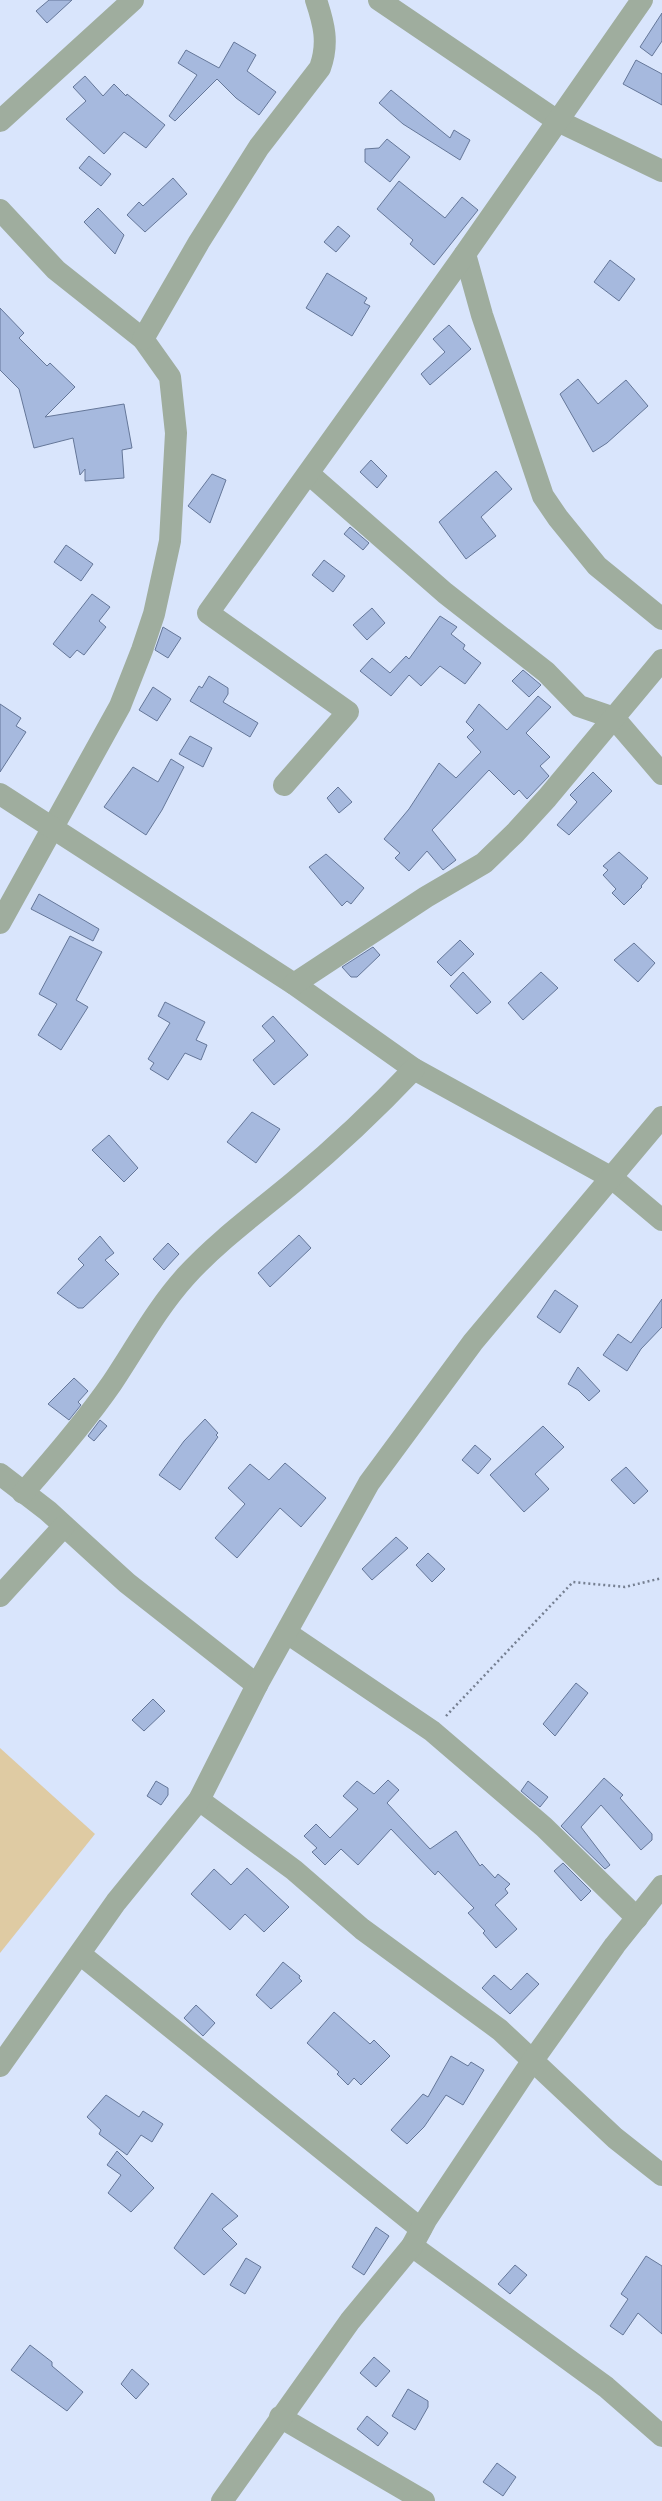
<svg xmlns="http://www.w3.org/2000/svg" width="662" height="2501" viewBox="0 0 662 2501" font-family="Signika,sans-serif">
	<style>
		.garden { fill: #dfcba3 }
		.building { fill: #a6b9de; stroke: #657799 }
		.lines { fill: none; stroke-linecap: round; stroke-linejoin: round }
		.path { stroke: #757f91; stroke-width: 2.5; stroke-dasharray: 2 3; stroke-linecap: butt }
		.minor { stroke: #9fad9e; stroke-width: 22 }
	</style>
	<rect width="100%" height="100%" fill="#d9e5fc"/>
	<!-- garden -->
	<polygon class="garden" points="0,1748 95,1834 0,1953"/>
	<!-- building -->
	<g class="building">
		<polygon points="49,0 72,0 47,23 36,11"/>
		<polygon points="662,13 662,41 652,56 640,47"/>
		<polygon points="234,42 256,55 247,71 276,92 259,115 236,98 217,79 175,121 169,116 197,75 178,63 186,50 219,68"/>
		<polygon points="636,60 662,74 662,105 623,84"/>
		<polygon points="85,76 103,96 114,84 126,96 127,94 165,125 146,148 124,132 104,154 66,119 86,101 73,87"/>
		<polygon points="391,90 450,138 454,130 470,140 460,160 403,124 379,103"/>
		<polygon points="387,139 410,157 390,182 365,162 365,149 379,148"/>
		<polygon points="89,156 111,174 101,186 79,168"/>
		<polygon points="173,178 187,194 145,232 127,215 139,202 143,206"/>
		<polygon points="399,181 445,218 462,197 478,210 434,265 410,244 413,240 377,209"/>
		<polygon points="98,208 124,235 115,254 84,222"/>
		<polygon points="338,226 350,236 336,252 324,242"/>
		<polygon points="610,260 635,279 619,301 594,282"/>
		<polygon points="327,273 367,298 364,303 370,306 352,336 306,308"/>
		<polygon points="0,308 24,333 19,338 47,366 50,363 75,387 45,417 124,404 132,448 122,450 124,478 85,481 85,469 80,475 73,438 34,448 19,389 0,370"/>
		<polygon points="449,325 471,349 430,385 421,374 445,352 433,339"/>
		<polygon points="578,379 598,404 626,380 648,406 607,443 593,452 560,394"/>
		<polygon points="371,460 387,476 377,488 360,472"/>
		<polygon points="496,471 512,489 481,517 496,536 466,559 439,522"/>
		<polygon points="212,474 226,480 210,523 188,506"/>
		<polygon points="350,527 369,543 363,550 344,534"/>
		<polygon points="66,545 93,564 81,581 54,562"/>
		<polygon points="324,560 345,576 333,592 312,575"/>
		<polygon points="92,594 110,607 99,621 106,627 84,655 77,650 70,658 53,644"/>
		<polygon points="372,608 385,623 367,640 353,625"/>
		<polygon points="440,616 457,627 451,634 465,645 463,649 481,663 465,684 440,666 421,686 409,675 391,696 360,671 372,658 390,673 406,656 409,659"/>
		<polygon points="163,627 181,638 168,658 155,650"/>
		<polygon points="523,670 541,685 529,697 512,681"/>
		<polygon points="209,676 228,688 228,694 223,702 258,723 250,737 190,701 199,686 202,688"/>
		<polygon points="153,687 171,699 157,721 139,710"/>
		<polygon points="538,696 551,707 526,733 550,757 540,766 549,776 527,799 519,790 514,795 489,770 432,830 456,860 443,870 427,851 409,871 395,858 400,853 384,839 409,809 439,763 456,778 481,752 467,737 474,730 466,722 479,704 507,730"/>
		<polygon points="0,704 21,718 16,726 26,732 0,772"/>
		<polygon points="190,736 212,748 203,767 179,754"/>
		<polygon points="171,759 184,767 162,810 146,835 104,807 133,767 158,782"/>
		<polygon points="593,772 612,791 569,835 557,825 577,802 570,795"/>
		<polygon points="338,787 352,802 339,813 327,798"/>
		<polygon points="619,852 648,878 641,886 642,887 624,905 612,893 616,889 603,875 608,870 603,866"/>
		<polygon points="326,854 364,888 351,904 347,901 342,906 309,867"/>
		<polygon points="39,894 99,929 93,941 31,909"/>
		<polygon points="70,936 102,952 76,1000 88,1007 61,1050 38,1035 57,1004 39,994"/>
		<polygon points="460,940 474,954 451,976 437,962"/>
		<polygon points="634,943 655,963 638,982 614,960"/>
		<polygon points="373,947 380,955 357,977 351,977 342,967"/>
		<polygon points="463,972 491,1002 477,1014 450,986"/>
		<polygon points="541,972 558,988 523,1020 508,1003"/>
		<polygon points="165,1002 205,1022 196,1040 207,1045 201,1060 185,1053 168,1080 150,1069 154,1063 148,1059 170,1023 158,1016"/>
		<polygon points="273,1016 308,1055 274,1085 253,1060 275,1041 262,1026"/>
		<polygon points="252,1112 280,1129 256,1163 227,1142"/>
		<polygon points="109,1135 138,1168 124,1182 92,1150"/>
		<polygon points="299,1235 311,1248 270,1287 258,1273"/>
		<polygon points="100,1236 114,1253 105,1260 119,1274 83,1308 78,1308 57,1293 84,1265 78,1259"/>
		<polygon points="168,1243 179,1254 164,1270 153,1259"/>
		<polygon points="555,1290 578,1306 560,1333 537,1317"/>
		<polygon points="662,1299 662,1327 641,1349 627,1371 603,1355 618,1334 631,1343"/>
		<polygon points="578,1367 600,1391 589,1401 578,1390 568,1384"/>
		<polygon points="74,1378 88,1391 78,1402 81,1405 69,1420 48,1404"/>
		<polygon points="205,1419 218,1433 216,1435 218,1437 180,1490 159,1475 184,1441"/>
		<polygon points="100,1420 107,1426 94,1441 88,1436"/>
		<polygon points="543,1426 564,1447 535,1474 549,1489 524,1512 490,1475"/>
		<polygon points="475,1445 491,1459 478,1474 462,1460"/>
		<polygon points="285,1463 326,1498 301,1527 280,1508 237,1558 215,1538 245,1504 228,1488 250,1464 269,1480"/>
		<polygon points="626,1467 648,1491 634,1504 611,1480"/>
		<polygon points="396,1537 408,1548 372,1580 362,1569"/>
		<polygon points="428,1553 445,1569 432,1582 416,1565"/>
		<polygon points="576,1683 588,1693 555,1736 543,1724"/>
		<polygon points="153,1699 165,1711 144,1731 132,1720"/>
		<polygon points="604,1778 623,1795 620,1798 652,1834 652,1840 641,1850 601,1805 581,1827 610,1865 605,1869 561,1826"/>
		<polygon points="388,1780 399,1790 387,1803 430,1849 456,1831 480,1866 482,1864 495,1878 498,1874 510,1884 505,1889 508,1893 495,1905 517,1929 496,1948 483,1933 485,1931 468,1913 474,1908 438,1871 435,1875 391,1829 358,1865 341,1849 325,1865 312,1852 317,1848 304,1836 316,1824 330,1838 358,1809 343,1796 357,1781 374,1794"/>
		<polygon points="156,1781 168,1788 168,1795 161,1805 147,1796"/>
		<polygon points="528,1781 548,1797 540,1807 521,1791"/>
		<polygon points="563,1863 591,1891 581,1901 554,1871"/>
		<polygon points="247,1868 289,1907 264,1932 245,1914 230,1930 191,1894 214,1869 231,1885"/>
		<polygon points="283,1962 300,1976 299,1978 302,1981 271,2009 256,1995"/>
		<polygon points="527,1973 539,1984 510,2014 482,1988 494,1975 511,1990"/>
		<polygon points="196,2005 215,2023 203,2036 184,2018"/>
		<polygon points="334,2012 370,2044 374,2040 390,2056 361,2085 354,2078 348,2085 337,2074 339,2072 307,2043"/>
		<polygon points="451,2056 468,2066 471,2062 484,2070 463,2105 446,2095 424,2127 407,2144 391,2130 423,2094 428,2097"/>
		<polygon points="106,2095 139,2117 143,2111 163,2124 152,2142 141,2135 127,2155 99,2134 101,2130 87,2117"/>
		<polygon points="117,2151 154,2188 131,2212 108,2193 121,2175 107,2165"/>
		<polygon points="212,2193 238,2216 222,2229 237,2244 204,2275 174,2248"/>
		<polygon points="376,2227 389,2236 364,2275 352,2267"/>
		<polygon points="646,2256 662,2266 662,2334 638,2313 623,2335 610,2326 628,2299 621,2294"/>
		<polygon points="246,2258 261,2267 245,2294 230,2285"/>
		<polygon points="515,2265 527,2275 510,2294 498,2284"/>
		<polygon points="30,2345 52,2362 52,2366 83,2392 67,2411 11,2370"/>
		<polygon points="374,2357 390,2371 376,2387 360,2373"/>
		<polygon points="132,2369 149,2384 136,2399 121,2384"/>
		<polygon points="408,2389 428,2401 428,2407 415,2430 392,2416"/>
		<polygon points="367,2416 388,2433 378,2446 357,2429"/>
		<polygon points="497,2463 516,2477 503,2496 483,2482"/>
	</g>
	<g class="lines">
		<!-- path -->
		<polyline class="path" points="446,1716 573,1582 625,1587 662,1578"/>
		<!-- minor -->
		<g class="minor">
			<polyline points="379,0 556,120 662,171"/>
			<polyline points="0,121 133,0"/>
			<polyline points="0,210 56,270 143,339 170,377 176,433 170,541 154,614 142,650 120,706 0,923"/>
			<polyline points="465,254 482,315 543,496 558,518 597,566 662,619"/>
			<path d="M 143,339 L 199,242 L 259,147 L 320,68 C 329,43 324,24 316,0"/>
			<polyline points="309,474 445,593 546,672 579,706 614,718 662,774"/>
			<polyline points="284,785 348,712 208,613 465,254 642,0"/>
			<polyline points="0,794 294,984 414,1069 612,1178 662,1220"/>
			<polyline points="294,984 426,897 484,863 515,833 547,798 662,660"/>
			<polyline points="0,1474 48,1511 127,1583 257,1685"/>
			<path d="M 23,1493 C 54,1458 85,1422 112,1383 C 136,1347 157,1308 186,1276 C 219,1240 258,1212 295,1181 C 337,1146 377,1108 414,1069"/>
			<polyline points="0,1596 64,1526"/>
			<polyline points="287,1633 432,1731 544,1827 637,1918"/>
			<polyline points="199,1800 294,1870 362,1929 500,2030 615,2138 662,2175"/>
			<polyline points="80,1954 421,2229"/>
			<polyline points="0,2066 116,1902 199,1800 257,1685 369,1483 473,1342 662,1117"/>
			<polyline points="412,2246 606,2387 662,2436"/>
			<polyline points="280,2417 424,2501"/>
			<polyline points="222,2501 350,2321 412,2246 426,2220 533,2060 615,1945 662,1886"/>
		</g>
	</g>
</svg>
